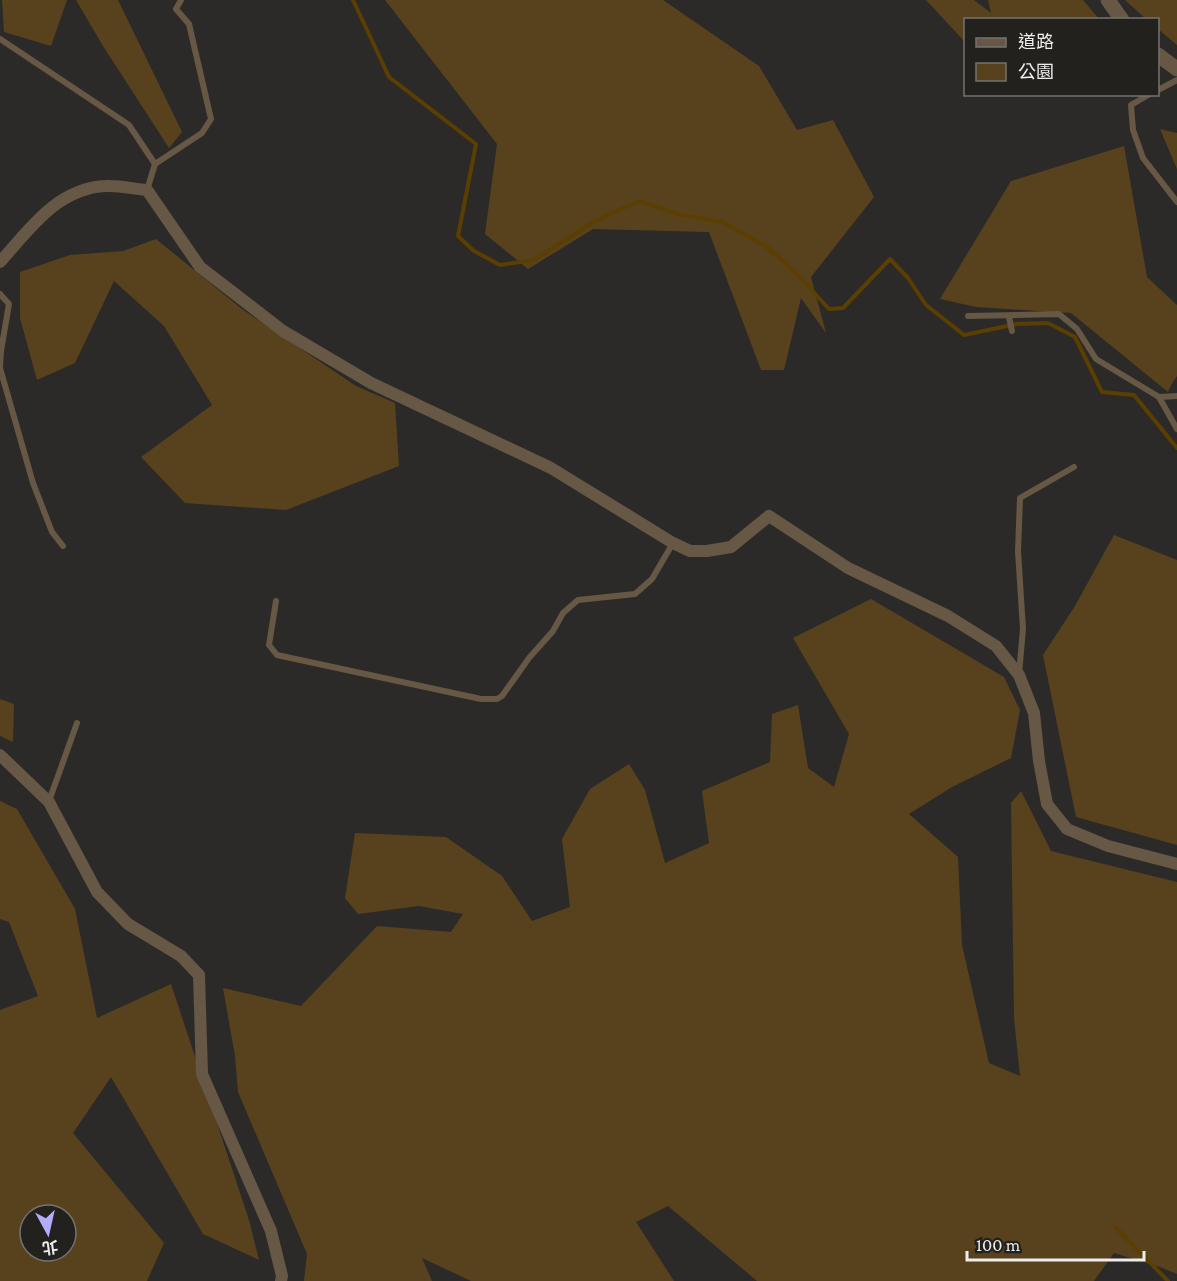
<svg xmlns="http://www.w3.org/2000/svg" width="1177" height="1281" viewBox="0 0 1177 1281" font-family="'Crimson Pro','Noto Sans TC',serif">
	<style>
		.green { fill: #58421d; fill-rule: evenodd }
		.lines { fill: none; stroke-linecap: round; stroke-linejoin: round }
		.stream { stroke: #5b3e01; stroke-width: 4 }
		.service { stroke: #665844; stroke-width: 6 }
		.minor { stroke: #665844; stroke-width: 12 }
		.tertiary { stroke: #665844; stroke-width: 15 }
	</style>
	<rect width="100%" height="100%" fill="#2c2a28"/>
	<!-- green -->
	<g class="green">
		<polygon points="2,0 67,0 51,46 4,32"/>
		<polygon points="76,0 118,0 182,132 169,148 103,46"/>
		<polygon points="385,0 663,0 759,66 797,130 833,120 874,197 811,277 826,333 801,298 784,370 761,370 709,232 593,229 528,269 485,234 497,144"/>
		<polygon points="926,0 974,0 991,13 988,0 1083,0 1099,19 966,20 965,42"/>
		<polygon points="1125,0 1177,0 1177,45 1158,29 1158,20 1146,19"/>
		<polygon points="1160,129 1177,133 1177,169"/>
		<polygon points="1124,146 1147,277 1177,305 1177,376 1171,385 1168,392 1071,313 976,307 940,299 1011,181"/>
		<polygon points="156,239 242,309 356,386 395,403 399,466 286,510 185,503 141,457 212,405 164,326 114,281 75,363 37,380 20,318 20,272 70,255 123,251"/>
		<polygon points="1114,535 1177,560 1177,845 1076,817 1043,655 1075,606"/>
		<polygon points="871,599 1004,677 1020,710 1011,758 952,787 909,814 958,857 962,945 989,1063 1020,1076 1014,1018 1011,803 1021,791 1051,851 1177,882 1177,1274 1160,1267 1114,1253 1094,1281 757,1281 668,1206 636,1222 674,1281 471,1281 422,1258 432,1281 304,1281 307,1254 238,1092 235,1056 223,988 301,1006 377,926 451,932 463,914 419,906 358,914 345,898 355,833 446,837 502,876 532,921 570,907 562,839 590,789 629,764 645,790 665,863 709,843 702,791 770,762 772,714 798,705 808,768 834,787 849,734 793,638"/>
		<polygon points="0,699 14,704 13,742 0,736"/>
		<path d="M 0,801 L 17,809 L 75,909 L 97,1018 L 171,984 L 249,1220 L 259,1260 L 203,1234 L 111,1077 L 73,1133 L 164,1243 L 147,1281 L 0,1281 L 0,1010 L 38,996 L 9,922 L 0,919 ZM 30,1215 L 66,1215 L 66,1251 L 30,1251 Z"/>
	</g>
	<g class="lines">
		<!-- stream -->
		<g class="stream">
			<polyline points="353,0 389,77 476,144 458,236 474,251 500,265 534,260 595,221 639,201 677,214 722,222 766,246 797,274 829,309 843,308 890,259 908,278 926,305 964,335 1017,324 1048,323 1075,337 1102,392 1134,395 1177,448"/>
			<polyline points="1116,1228 1168,1281"/>
		</g>
		<!-- service -->
		<g class="service">
			<polyline points="0,39 129,125 155,164"/>
			<polyline points="1158,90 1177,80"/>
			<polyline points="1150,94 1131,105 1133,130 1143,158 1177,202"/>
			<polyline points="147,190 155,164 202,133 211,119 189,24 176,9 181,0"/>
			<polyline points="0,294 9,304 1,351 0,368 33,483 52,532 63,546"/>
			<polyline points="968,316 1059,314 1077,329 1096,359 1159,397 1177,429"/>
			<polyline points="1009,317 1012,331"/>
			<polyline points="1159,397 1177,396"/>
			<polyline points="276,601 269,645 277,655 481,699 497,699 502,696 529,658 553,631 563,613 578,600 635,594 652,579 673,543"/>
			<polyline points="1019,674 1023,629 1018,551 1020,498 1074,467"/>
			<polyline points="49,801 77,723"/>
		</g>
		<!-- minor -->
		<g class="minor">
			<path d="M 0,262 C 29,230 57,188 106,186 C 119,185 134,189 147,190 L 200,267 L 283,331 L 371,383 L 551,468 L 673,543 L 690,551 L 707,551 L 731,547 L 769,516 L 848,568 L 948,616 L 996,646 L 1019,675 L 1034,713 L 1039,761 L 1047,804 L 1067,829 L 1108,846 L 1177,864"/>
			<polyline points="0,755 49,802 97,892 128,924 181,956 199,975 202,1074 271,1231 282,1276 281,1281"/>
		</g>
		<!-- tertiary -->
		<g class="tertiary">
			<polyline points="1108,0 1122,20"/>
			<polyline points="1158,55 1177,69"/>
		</g>
	</g>
	<!-- legend -->
	<rect x="964" y="18" width="195" height="78" fill="#22211e" stroke="#747370" stroke-width="1.5"/>
	<rect x="976" y="38" width="30" height="9" fill="#665844" stroke="#747370" stroke-width="1.5"/>
	<text x="1018" y="48" font-size="18" fill="#eeedeb">道路</text>
	<rect x="976" y="63" width="30" height="18" fill="#58421d" stroke="#747370" stroke-width="1.5"/>
	<text x="1018" y="78" font-size="18" fill="#eeedeb">公園</text>
	<!-- north arrow -->
	<g transform="translate(48 1233) rotate(172)"><circle r="28" fill="#22211e" stroke="#747370" stroke-width="1.5"/>
	<path d="M0-4.5L10 22L0 15L-10 22Z" fill="#b3adf9"/>
	<text y="-9" font-size="16" font-weight="bold" text-anchor="middle" fill="#eeedeb">北</text>
	</g>
	<!-- scale -->
	<path d="M967 1251v9h177v-9" fill="none" stroke="#eeedeb" stroke-width="3"/>
	<text x="976" y="1251" font-size="18" fill="#eeedeb" stroke="#22211e" stroke-width="4.5" paint-order="stroke">100 m</text>
</svg>
